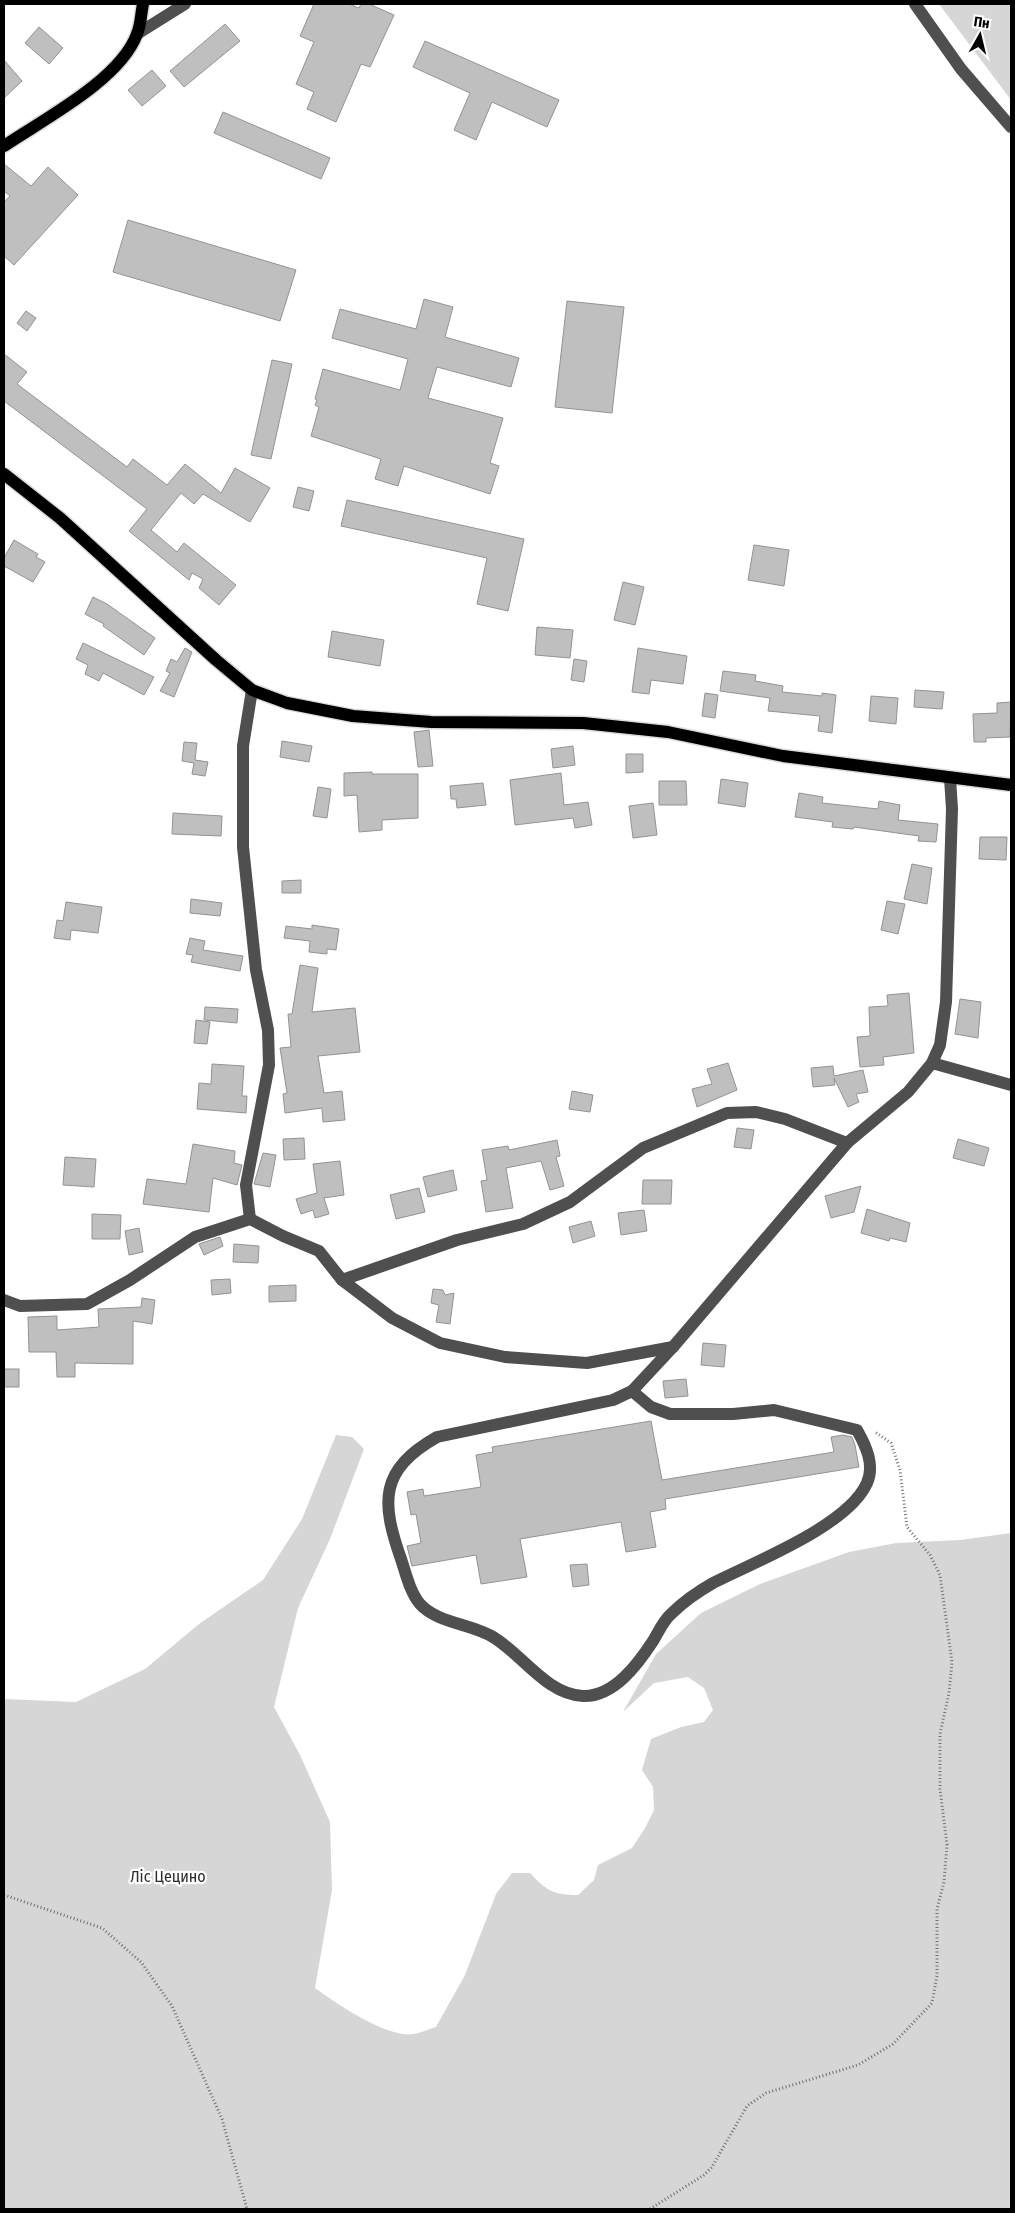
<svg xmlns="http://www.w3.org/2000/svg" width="1015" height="2213" viewBox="0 0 1015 2213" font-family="'Fira Sans Condensed',sans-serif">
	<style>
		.green { fill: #d6d6d6 }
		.building { fill: #bfbfbf; stroke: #939393 }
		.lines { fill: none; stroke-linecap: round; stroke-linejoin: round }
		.major-casing { stroke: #dbdbdb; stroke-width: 15 }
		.path { stroke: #717171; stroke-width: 3; stroke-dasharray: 1 2.5; stroke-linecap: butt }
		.minor { stroke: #4f4f4f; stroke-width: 12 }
		.major { stroke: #000; stroke-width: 12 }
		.labels { text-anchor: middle; stroke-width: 4.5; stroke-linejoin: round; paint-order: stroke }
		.park-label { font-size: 16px; fill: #2d2d2d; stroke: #fff }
	</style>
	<rect width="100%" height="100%" fill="#fff"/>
	<!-- green -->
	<g class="green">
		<polygon points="939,4 1011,4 1011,100"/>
		<path d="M 336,1435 L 352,1437 L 364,1449 L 330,1539 L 298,1608 L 274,1707 L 300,1755 L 330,1822 L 332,1890 L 315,1988 C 336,2003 386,2038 413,2034 C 421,2033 429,2029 436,2027 L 465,1975 L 496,1894 L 512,1873 L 530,1873 C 547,1891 553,1895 578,1895 L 594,1880 L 598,1865 L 632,1848 L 645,1828 L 654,1810 L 653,1787 L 642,1770 L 651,1739 L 681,1727 L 704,1722 L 713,1710 L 704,1688 L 688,1677 L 654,1683 L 623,1712 L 656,1654 L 701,1613 L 760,1584 L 849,1552 L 896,1543 L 960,1540 L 1011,1533 L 1011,2209 L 4,2209 L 4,1699 L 76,1702 L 145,1669 L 199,1624 L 263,1580 L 302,1519 Z"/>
	</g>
	<!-- building -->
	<g class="building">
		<polygon points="314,4 349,4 359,8 361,4 369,4 394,15 370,67 361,64 336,122 307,109 314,92 296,84 314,42 300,36"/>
		<polygon points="225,24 240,41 184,87 170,71"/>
		<polygon points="39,27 63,48 49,64 25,43"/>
		<polygon points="425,41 559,100 547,127 492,102 476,140 454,130 470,93 413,67"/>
		<polygon points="4,60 22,81 4,98"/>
		<polygon points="152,70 166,86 142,106 128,90"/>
		<polygon points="223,112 330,158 321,179 214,133"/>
		<polygon points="4,164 31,186 48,167 78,195 14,265 4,256 4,202 10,196 4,191"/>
		<polygon points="128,220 296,270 280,321 113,272"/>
		<polygon points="424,299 453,307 445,337 519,358 511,387 437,367 428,398 503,418 490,463 499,466 490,494 404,466 398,486 375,479 381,459 311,436 319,407 315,405 317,400 315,399 323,369 400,390 408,359 332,338 340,309 416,329"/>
		<polygon points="567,301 624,307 612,413 555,407"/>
		<polygon points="26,311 36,318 27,331 17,323"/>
		<polygon points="4,354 27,372 17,384 127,467 133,459 167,485 185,464 221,493 235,468 270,488 250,522 203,494 194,504 181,493 151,530 177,552 184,543 236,585 219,605 199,588 203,579 192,573 189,580 129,531 147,509 4,401"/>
		<polygon points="272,360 292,364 271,459 251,455"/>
		<polygon points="298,487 314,491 309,511 293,507"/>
		<polygon points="347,500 524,539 508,611 477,604 487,558 341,526"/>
		<polygon points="14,540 38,554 36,557 45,562 33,582 4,566 4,558"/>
		<polygon points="754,545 789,550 784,586 748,580"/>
		<polygon points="623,582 644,587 635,625 614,620"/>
		<polygon points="93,597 107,604 155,638 144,655 103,626 104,624 85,614"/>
		<polygon points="537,627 573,630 570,658 535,655"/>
		<polygon points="332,631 384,640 380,666 328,657"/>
		<polygon points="83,643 154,677 144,695 103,673 99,681 85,674 88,665 76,659"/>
		<polygon points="185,648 192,652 174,697 160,691 170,673 166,671 171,659 177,662"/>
		<polygon points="638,648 687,656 683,684 651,680 649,694 632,692"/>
		<polygon points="574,659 587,661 584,682 571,680"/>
		<polygon points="723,671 756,675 755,681 783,686 782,692 822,696 822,693 836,695 832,733 818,731 820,716 768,711 770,698 720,691"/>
		<polygon points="915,690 944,692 942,709 914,707"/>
		<polygon points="705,693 718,695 715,718 702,716"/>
		<polygon points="871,696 898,698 896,724 869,721"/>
		<polygon points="1011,702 1010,737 986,738 986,742 974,742 973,714 997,713 997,703"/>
		<polygon points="429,730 433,766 418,767 414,732"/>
		<polygon points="282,741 312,746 309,762 280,757"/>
		<polygon points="184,742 197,743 195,760 208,762 205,776 192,774 194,763 182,761"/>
		<polygon points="573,746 575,765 553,768 551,749"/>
		<polygon points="626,754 643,754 643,772 626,773"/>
		<polygon points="372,772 372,774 418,774 418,818 382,820 382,830 359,832 357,795 344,796 344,773"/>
		<polygon points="561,773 564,805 588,802 592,825 575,828 573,818 515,825 510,780"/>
		<polygon points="721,779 748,783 745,807 718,803"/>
		<polygon points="659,781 686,781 687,805 659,805"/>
		<polygon points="483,783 486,805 457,808 456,799 451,799 450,786"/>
		<polygon points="318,787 331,789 327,818 313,816"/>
		<polygon points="799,793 823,797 822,803 878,809 879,801 900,805 898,820 938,824 936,842 918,841 919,836 854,827 853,829 832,827 833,822 795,817"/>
		<polygon points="653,803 657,835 633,838 629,806"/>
		<polygon points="173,813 222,816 221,836 172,834"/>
		<polygon points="980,837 1007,837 1006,860 979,859"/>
		<polygon points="912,864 932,868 927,904 904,899"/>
		<polygon points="301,880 301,893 282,893 282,881"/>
		<polygon points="191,899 222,903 220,916 190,913"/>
		<polygon points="887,901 905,904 898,934 881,930"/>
		<polygon points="66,902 102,907 98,933 71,930 70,940 54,938 57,920 63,921"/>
		<polygon points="312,925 339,929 336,950 327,949 327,954 309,952 310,941 284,938 286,926 312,929"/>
		<polygon points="190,938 205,941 203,950 243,956 240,971 191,962 193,955 186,954"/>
		<polygon points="300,965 318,968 312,1012 355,1008 360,1052 318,1056 324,1093 342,1091 345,1120 323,1122 322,1108 285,1113 283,1094 287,1093 280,1048 291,1047 288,1014 292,1014"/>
		<polygon points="909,993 914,1053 883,1057 884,1065 860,1067 857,1037 870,1036 869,1007 888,1006 887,995"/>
		<polygon points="960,999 981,1002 978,1038 955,1034"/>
		<polygon points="205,1007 238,1009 237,1023 204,1020"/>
		<polygon points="196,1020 210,1022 207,1044 194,1043"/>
		<polygon points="728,1063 737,1090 697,1107 692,1089 712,1084 707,1069"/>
		<polygon points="212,1064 244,1066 242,1096 247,1096 246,1113 197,1109 199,1083 211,1084"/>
		<polygon points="833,1066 834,1076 863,1070 868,1092 856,1094 859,1102 848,1107 834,1078 835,1085 813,1087 811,1068"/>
		<polygon points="572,1091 593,1095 590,1112 569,1109"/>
		<polygon points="737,1128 754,1130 751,1149 734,1147"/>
		<polygon points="304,1138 305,1159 284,1160 283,1139"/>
		<polygon points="958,1139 989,1148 984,1166 953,1158"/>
		<polygon points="557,1140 560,1156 556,1157 564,1186 550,1190 541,1161 506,1168 513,1208 486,1212 481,1181 487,1180 482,1150 508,1146 509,1150"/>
		<polygon points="193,1144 235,1151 234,1163 242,1165 237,1185 213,1178 209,1212 143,1204 147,1179 186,1184"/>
		<polygon points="263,1153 276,1155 270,1187 254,1184"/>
		<polygon points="65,1157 96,1159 94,1187 63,1185"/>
		<polygon points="340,1161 344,1195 324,1198 329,1214 315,1218 313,1210 301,1214 296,1199 317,1193 313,1164"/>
		<polygon points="453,1170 457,1190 428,1197 423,1177"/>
		<polygon points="643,1180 672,1180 671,1204 642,1204"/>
		<polygon points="861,1186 854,1212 831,1218 825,1196"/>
		<polygon points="419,1188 425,1212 396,1219 390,1195"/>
		<polygon points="867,1209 910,1223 906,1242 890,1238 889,1241 861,1233"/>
		<polygon points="644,1210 647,1231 621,1235 618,1213"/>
		<polygon points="92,1214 121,1215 120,1239 92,1239"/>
		<polygon points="591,1221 595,1236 573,1243 569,1227"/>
		<polygon points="139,1228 143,1252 129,1255 125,1231"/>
		<polygon points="220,1237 223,1246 204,1255 199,1244"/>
		<polygon points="234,1244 259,1246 258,1263 233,1262"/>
		<polygon points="230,1279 231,1293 212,1295 211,1280"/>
		<polygon points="296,1285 296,1301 269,1302 269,1286"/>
		<polygon points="433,1289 443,1290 445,1295 454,1293 450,1324 436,1322 439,1305 431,1303"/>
		<polygon points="142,1298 155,1300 152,1324 133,1321 133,1364 75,1363 75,1377 57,1377 56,1352 29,1352 28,1317 57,1316 57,1330 99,1327 98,1309 141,1307"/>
		<polygon points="703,1343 726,1345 724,1367 701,1365"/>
		<rect x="4" y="1369" width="15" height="18"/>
		<polygon points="686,1379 688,1396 665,1398 663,1381"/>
		<polygon points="651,1421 662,1480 834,1452 831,1437 843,1435 852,1437 855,1445 859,1467 665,1499 666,1509 650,1512 656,1547 626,1552 621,1522 520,1539 527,1577 481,1584 476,1555 412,1566 407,1546 421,1543 416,1514 411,1515 407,1492 423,1489 424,1496 481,1487 476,1455 493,1452 492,1447"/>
		<polygon points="587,1564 589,1585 573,1587 570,1565"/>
	</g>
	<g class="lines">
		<defs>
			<g id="major">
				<path d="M 4,146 C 44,119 120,80 137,34 C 141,25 141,13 143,4"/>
				<polyline points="4,474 60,518 216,660 252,690 287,703 353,716 431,722 583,723 668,732 783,756 1011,785"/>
			</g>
		</defs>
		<!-- major casing -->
		<use href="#major" class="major-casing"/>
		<!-- path -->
		<g class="path">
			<polyline points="4,1895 102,1928 141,1962 172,2006 222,2119 247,2209"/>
			<polyline points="650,2209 704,2175 712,2167 747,2106 766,2093 858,2065 893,2044 932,2003 937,1976 937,1909 944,1882 947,1845 940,1789 940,1734 949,1693 952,1662 940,1575 930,1555 907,1527 900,1470 891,1443 875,1432"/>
		</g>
		<!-- minor -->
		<g class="minor">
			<polyline points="915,4 961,69 1011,127"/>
			<polyline points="137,34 185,4"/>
			<polyline points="932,1063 1011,1085"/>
			<polyline points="250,1219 246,1185 269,1065 268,1030 256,970 243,847 243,746 252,690"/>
			<polyline points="342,1280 457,1240 523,1224 570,1202 643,1148 727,1113 756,1112 785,1119 847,1143"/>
			<polyline points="4,1300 20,1306 87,1304 130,1280 195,1237 250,1219 283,1236 319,1251 342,1280 392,1318 440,1343 505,1357 587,1363 673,1347 847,1143 908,1092 932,1063 940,1045 946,1002 952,809 950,778"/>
			<path d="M 632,1391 L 651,1407 L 670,1414 L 733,1414 L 774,1410 L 857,1430 C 866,1446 875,1465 867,1483 C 848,1526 754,1562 713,1583 C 699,1591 682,1603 671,1614 C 663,1621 658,1633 653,1641 C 638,1664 614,1697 583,1696 C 546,1694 523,1655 493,1637 C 472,1624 437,1623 420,1604 C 410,1592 406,1574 401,1559 C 381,1502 379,1470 437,1437 L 613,1400 L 632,1391 L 673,1347"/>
		</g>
		<!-- major -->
		<use href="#major" class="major"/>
	</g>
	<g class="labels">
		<!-- park labels -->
		<g class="park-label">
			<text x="168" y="1882">Ліс Цецино</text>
		</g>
	</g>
	<!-- border -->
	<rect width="1015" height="2213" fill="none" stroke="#000000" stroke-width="10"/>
	<!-- north arrow -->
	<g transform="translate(980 35) rotate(8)" stroke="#ffffff" stroke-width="4" paint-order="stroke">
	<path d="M0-4L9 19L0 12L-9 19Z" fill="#000000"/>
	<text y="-8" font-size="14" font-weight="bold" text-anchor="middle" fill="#000000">Пн</text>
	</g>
</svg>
